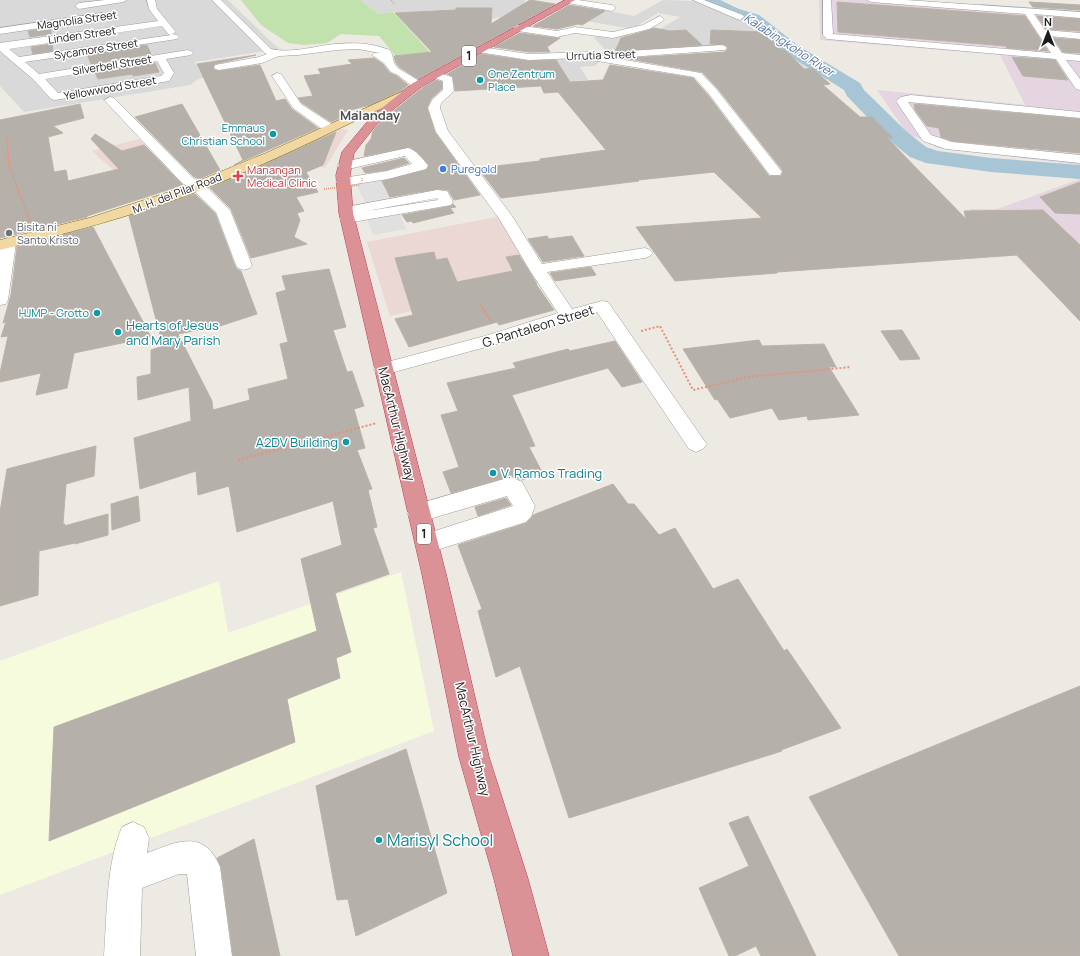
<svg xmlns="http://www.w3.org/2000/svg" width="1080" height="956" viewBox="0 0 1080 956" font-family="Manrope,sans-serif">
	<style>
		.residential { fill: #dad9d9 }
		.commercial { fill: #ebd7d3 }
		.industrial { fill: #e4d5e0 }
		.education { fill: #f7fbdd }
		.grass { fill: #c1e1ad }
		.parking { fill: #e0e0e0 }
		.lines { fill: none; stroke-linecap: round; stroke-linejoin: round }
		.stream { fill: #a7c5d5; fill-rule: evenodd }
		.river { fill: #a7c5d5; fill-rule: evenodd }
		.building { fill: #b5b0a9; stroke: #bcb2a7 }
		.minor-casing { stroke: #9d9d9d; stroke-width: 1 }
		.major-casing { stroke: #836b10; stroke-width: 1 }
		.highway-casing { stroke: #c33756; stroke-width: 1 }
		.path-far2 { stroke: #e99076; stroke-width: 1; stroke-dasharray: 1 1; stroke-linecap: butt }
		.path-far1 { stroke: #e99076; stroke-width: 1.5; stroke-dasharray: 1 1; stroke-linecap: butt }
		.path { stroke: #e99076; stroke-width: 2; stroke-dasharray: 2 2; stroke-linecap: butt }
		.minor { fill: #fff; fill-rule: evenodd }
		.major { fill: #f1d8a3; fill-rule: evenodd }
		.highway { fill: #db9297; fill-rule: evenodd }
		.path-bridge { stroke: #e99076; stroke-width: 1.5; stroke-dasharray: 1 1; stroke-linecap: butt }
		.culture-dot { fill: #0f9aa8; stroke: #fff; stroke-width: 1.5 }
		.shop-dot { fill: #3f7fe0; stroke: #fff; stroke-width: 1.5 }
		.health-dot { fill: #e0444e; stroke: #fff; stroke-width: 1.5 }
		.worship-dot { fill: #6b7280; stroke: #fff; stroke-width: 1.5 }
		.labels { text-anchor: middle; stroke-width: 3; stroke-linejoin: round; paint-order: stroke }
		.far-street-label { font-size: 11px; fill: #1c1c1c; stroke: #fff }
		.far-culture-label { font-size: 11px; fill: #0d838f; stroke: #fff; text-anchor: end }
		.far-shop-label { font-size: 11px; fill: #366cbe; stroke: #fff; text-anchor: start }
		.far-health-label { font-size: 11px; fill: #be3a42; stroke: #fff; text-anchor: start }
		.far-worship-label { font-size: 11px; fill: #5b616d; stroke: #fff; text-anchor: start }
		.far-water-label { font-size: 12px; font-style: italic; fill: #5471a0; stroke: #fff }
		.shield { fill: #fff; stroke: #606060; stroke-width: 1 }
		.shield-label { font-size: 12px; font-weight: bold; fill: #1c1c1c }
		.far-quarter-label { font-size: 13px; font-weight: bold; fill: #4f4f4f; stroke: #fff }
		.culture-label { font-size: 13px; fill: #0d838f; stroke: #fff; text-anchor: start }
		.street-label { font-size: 13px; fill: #1c1c1c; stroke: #fff }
		.near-culture-label { font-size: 16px; fill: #0d838f; stroke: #fff; text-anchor: start }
	</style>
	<rect width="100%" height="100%" fill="#eceae2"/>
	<!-- residential -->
	<g class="residential">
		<polygon points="0,0 228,0 279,49 195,62 203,78 198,79 190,85 24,112 0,86"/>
		<polygon points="360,0 525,0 524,6 509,16 477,21 393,12 379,14"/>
		<polygon points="663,0 693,1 733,16 750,18 811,67 753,71 727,48 603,57 609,54 593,37 654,33 680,17 658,13 632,29 575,19 593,8 634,16"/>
		<polygon points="572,56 600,61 595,66 580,67 588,80 557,82 541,58"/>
	</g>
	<!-- commercial -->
	<g class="commercial">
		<polygon points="338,129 348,130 325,168 281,154"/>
		<polygon points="139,139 184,184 143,197 92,151"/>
		<polygon points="501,216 540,281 390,316 367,242"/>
	</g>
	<!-- industrial -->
	<g class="industrial">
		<polygon points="819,0 897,0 1080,12 1080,165 938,148 906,132 877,90 1025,105 1000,55 820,40"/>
		<polygon points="1080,179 1080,320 969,209 997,209"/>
	</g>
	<!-- education -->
	<polygon class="education" points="401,572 434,731 0,895 0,661 219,581 228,633"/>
	<!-- grass -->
	<polygon class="grass" points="241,0 360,0 379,14 393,12 441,64 414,78 379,36 341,34 327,43 304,45 288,43 261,25"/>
	<!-- parking -->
	<g class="parking">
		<polygon points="405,175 415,193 365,202 356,184"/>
		<polygon points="400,214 406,229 373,235 367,219"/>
	</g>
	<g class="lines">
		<!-- stream -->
		<polygon class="stream" points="980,4 1080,11 1080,13 981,6"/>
		<!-- river -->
		<polygon class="river" points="700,0 720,0 739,9 759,15 797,45 860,83 864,90 906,131 926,147 938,151 991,158 1080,165 1080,179 991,172 926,163 910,157 890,141 847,96 844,90 785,53 747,21 727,15 703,3"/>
	</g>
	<!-- building -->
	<g class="building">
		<polygon points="530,0 555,4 418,79 399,67 396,63 394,56 432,52 395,13 456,10 456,8 492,8 491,24"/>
		<polygon points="837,2 1025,16 1048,51 1007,48 1006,46 838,32"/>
		<polygon points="1029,2 1080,5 1080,10 1033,7"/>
		<polygon points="569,5 605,11 582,25 578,24 557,29 533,26"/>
		<polygon points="1037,16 1080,19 1080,31 1046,29"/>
		<polygon points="51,28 51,34 30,37 28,31"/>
		<polygon points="654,28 670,31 686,30 702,45 629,50 623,53 623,55 629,58 725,52 728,48 725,45 710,44 711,30 765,32 781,50 785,50 804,69 812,68 830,84 823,85 860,117 872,117 893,138 886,138 888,139 966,219 964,211 1043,210 1080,245 1080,321 1017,255 777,272 777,273 675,281 636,227 762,218 714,172 638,180 639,181 501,198 478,168 540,161 540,159 606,150 558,92 544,93 541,86 455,91 453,77 447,74 482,54 529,61 556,60 570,82 603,80 610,65 693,78 708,95 769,176 781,176 783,171 718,89 702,72 613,56 621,38 649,30"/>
		<polygon points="520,33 557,38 560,38 547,47 550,52 529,52 494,47"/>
		<polygon points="1053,38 1080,40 1080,53 1063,52"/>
		<polygon points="52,44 53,51 33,54 31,47"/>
		<polygon points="147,45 151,54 91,64 87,54"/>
		<polygon points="256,55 215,64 213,68 215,70 219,71 260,65 276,101 285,99 292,109 318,128 234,165 243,160 197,64"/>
		<polygon points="1012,57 1055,60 1068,80 1023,76"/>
		<polygon points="374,58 383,64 390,73 397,76 408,85 402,90 370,105 343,112 342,117 331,122 302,103 298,98 313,96 304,76 321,74 318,69 352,64 348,60"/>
		<polygon points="155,63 159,72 133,76 132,74 98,79 95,72"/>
		<polygon points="436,80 442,82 442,89 431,99 427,108 435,132 480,195 454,200 448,190 437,189 390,197 382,181 426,170 429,165 417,152 409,147 364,156 366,145 371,139 373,131 381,121 422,88"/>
		<polygon points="80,104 84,118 53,126 63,133 48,137 54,172 66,170 68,181 119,169 91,139 95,134 122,151 144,145 183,185 87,216 87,217 0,238 0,120"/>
		<polygon points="182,104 220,170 199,179 193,176 135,117"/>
		<polygon points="914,104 1080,119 1080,153 952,141 941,137 939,128 927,126 915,110"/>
		<polygon points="336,132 323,165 306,172 318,192 296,197 304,211 297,213 300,220 294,237 307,244 251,258 231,209 210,188"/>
		<polygon points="404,158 409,163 387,170 365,173 362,168"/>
		<polygon points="1080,182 1080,214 1055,213 1040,197"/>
		<polygon points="195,194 215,213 235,266 237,269 241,271 257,314 220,326 178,334 212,401 213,410 250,400 248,389 288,379 280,344 288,342 276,293 286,290 282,276 329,269 346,327 333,330 347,372 352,371 364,406 354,409 365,448 357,450 372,489 368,490 377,527 373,528 389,574 335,593 351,652 336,658 340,678 287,699 295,742 49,841 54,727 317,631 301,559 342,545 333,501 237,532 229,486 198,495 196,471 140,489 134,438 191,421 189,387 138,400 137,377 151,374 151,350 163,346 129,216"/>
		<polygon points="453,204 456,207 450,208 454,213 413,223 412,221 407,222 402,215 451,206"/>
		<polygon points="93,227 151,337 74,353 67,388 36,395 41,373 0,382 0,373 8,336 1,337 6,322 3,323 11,295 17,247"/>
		<polygon points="547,236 549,239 572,236 584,256 543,262 528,239"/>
		<polygon points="434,252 436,260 447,258 457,282 513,271 506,257 519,255 537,284 536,284 554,310 499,325 497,322 409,347 395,319 413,315 395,258"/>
		<polygon points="591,267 596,275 555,281 550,273"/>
		<polygon points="902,330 920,359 900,360 881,331"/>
		<polygon points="759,340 762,346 824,344 836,367 829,367 859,415 808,420 807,416 779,420 772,408 730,418 717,399 715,400 683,349"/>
		<polygon points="615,341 642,382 622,387 608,368 512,395 535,446 529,447 543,474 522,480 511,476 451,493 443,472 459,467 441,415 458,411 447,383 516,368 513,363 568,349 570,351"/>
		<polygon points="96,446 94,476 66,484 63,524 65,524 64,526 108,514 108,535 75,544 75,543 39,551 38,595 0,606 0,512 7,469"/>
		<polygon points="613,484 628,504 634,504 659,535 675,528 713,589 738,579 784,651 787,649 841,728 781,750 782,751 569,818 520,666 496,677 478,611 482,609 458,545 526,523 533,515"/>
		<polygon points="138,496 140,521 112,530 111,504"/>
		<polygon points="506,498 511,505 478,516 475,507"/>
		<polygon points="1080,686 1080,956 899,956 809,797"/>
		<polygon points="406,749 447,893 356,936 348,899 337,900 316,786"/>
		<polygon points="748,816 816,956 761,956 756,946 735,956 729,956 699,888 749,866 729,823"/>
		<polygon points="254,839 280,956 233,956 221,867 217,858"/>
	</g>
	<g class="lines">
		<defs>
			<g id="minor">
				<polygon points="105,0 127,0 123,2 79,9 75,6 79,3"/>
				<path d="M 147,0 L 155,0 L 157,9 L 176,32 L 172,34 L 177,35 L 179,37 L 177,39 L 25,62 L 39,74 L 188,50 L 191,51 L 193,53 L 191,55 L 166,59 L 174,73 L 169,81 L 55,100 L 51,99 L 33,79 L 0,51 L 0,43 L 158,21 L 149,9 ZM 162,26 L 168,34 L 171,35 L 19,57 L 9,49 ZM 157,61 L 164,73 L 161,76 L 58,93 L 45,79 Z"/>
				<path d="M 212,0 L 221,0 L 271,49 C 290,53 308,48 327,45 C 349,42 369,42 390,50 C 394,56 392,63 398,68 C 406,74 416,77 422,85 L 421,87 L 413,87 L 398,75 L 391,72 L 384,63 L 372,55 L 374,53 L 380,53 L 358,49 L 337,50 L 298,55 L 279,56 L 262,63 L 219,70 L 215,69 L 214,67 L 215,65 L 259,57 L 267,54 L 265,53 Z"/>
				<polygon points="565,0 578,0 612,5 616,8 612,11 568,3 565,3"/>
				<polygon points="693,0 704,0 743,15 744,17 740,20 737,19"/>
				<polygon points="823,0 831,0 833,34 1051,53 1025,14 871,2 867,0 906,0 1080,12 1080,18 1034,14 1045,30 1080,33 1080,39 1050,36 1062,53 1080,55 1080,61 1066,60 1080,79 1080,90 1076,89 1056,59 827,39 823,35"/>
				<polygon points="103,13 107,16 106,18 0,34 0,28"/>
				<polygon points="660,16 664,19 663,21 649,29 613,38 575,33 557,37 518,31 513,28 518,25 557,31 575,27 613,32 643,25"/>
				<polygon points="722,45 725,46 727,48 725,50 629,57 624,54 629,51"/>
				<polygon points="481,47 529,54 591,52 596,55 701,73 717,90 782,172 780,175 770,175 709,94 694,77 579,58 529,60 478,52 476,50 478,48"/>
				<polygon points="436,72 452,77 454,91 441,103 440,108 448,131 512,216 542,264 645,248 650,250 653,253 650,256 645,258 547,272 572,309 602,301 608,302 703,439 707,444 703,449 696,452 689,449 597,312 497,344 383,375 376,373 374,369 376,365 485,336 558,313 529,269 500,220 436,132 428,108 432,100 443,90 443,81 432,77 431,75"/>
				<polygon points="277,73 281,74 301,104 333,125 335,128 333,131 325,131 293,108 272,76"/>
				<polygon points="911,95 1080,112 1080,118 908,102 931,135 952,142 1080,155 1080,163 946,149 923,141 896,101 901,97"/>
				<polygon points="110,97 114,98 192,177 202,183 230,210 252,265 250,268 244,270 238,268 236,265 216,212 192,189 182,183 106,102 104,100"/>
				<path d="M 408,148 C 416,150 423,159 428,166 L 426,169 L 388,179 L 343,186 L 338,185 L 336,182 L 338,179 L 343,178 L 387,171 L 412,164 L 405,156 L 344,170 L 339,169 L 337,166 L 339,163 Z"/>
				<path d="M 437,190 L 447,191 L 453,202 L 451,205 L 347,223 L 342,222 L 340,219 L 342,216 L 345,215 L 341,214 L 339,211 L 341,208 ZM 437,198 L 438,200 L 367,211 Z"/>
				<polygon points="8,238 13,240 16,243 8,300 6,304 0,305 0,245 3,240"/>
				<polygon points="511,477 522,482 535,506 531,517 526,522 427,553 419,550 415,543 419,536 513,506 507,496 419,522 411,520 407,513 411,506"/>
				<path d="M 133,822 L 144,827 L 149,838 L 147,853 C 177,842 204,828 220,867 L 232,956 L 196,956 L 187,874 L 179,874 L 142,888 L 140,956 L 104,956 C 107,916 106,864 122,827 Z"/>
			</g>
			<path id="major" d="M 408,89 L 412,90 L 413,92 L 412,94 C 339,128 267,165 191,194 C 129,217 65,234 0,250 L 0,240 L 89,218 L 181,188 L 266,153 Z"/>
			<polygon id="highway" points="565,0 575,0 421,87 380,120 354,153 350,175 353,213 446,574 489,757 528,879 549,956 513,956 494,879 459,757 422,574 339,213 336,175 342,152 372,116 413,83"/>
		</defs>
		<!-- minor casing -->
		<use href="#minor" class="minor-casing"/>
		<!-- major casing -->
		<use href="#major" class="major-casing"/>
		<!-- highway casing -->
		<use href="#highway" class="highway-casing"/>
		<!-- path-far2 -->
		<polyline class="path-far2" points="391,0 394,4"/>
		<!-- path-far1 -->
		<g class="path-far1">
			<polyline points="7,138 9,166 30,221"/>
			<polyline points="479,303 485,312"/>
		</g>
		<!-- path -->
		<g class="path">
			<polyline points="484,311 492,322"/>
			<polyline points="641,331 660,326 693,390 748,377 851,367"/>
			<polyline points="238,460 377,423"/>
		</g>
		<!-- minor -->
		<use href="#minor" class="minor"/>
		<!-- major -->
		<use href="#major" class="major"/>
		<!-- highway -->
		<use href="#highway" class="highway"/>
		<!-- path-bridge -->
		<g class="path-bridge">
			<polyline points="362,178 362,181"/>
			<polyline points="324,189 360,185"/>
		</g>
	</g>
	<!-- markers -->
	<g class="culture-dot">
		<circle cx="480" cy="80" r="4"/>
		<circle cx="273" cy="134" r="4"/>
		<circle cx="97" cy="313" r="4"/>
		<circle cx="118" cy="332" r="4"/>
		<circle cx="346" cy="442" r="4"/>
		<circle cx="493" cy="473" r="4"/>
		<circle cx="379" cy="840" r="4"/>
	</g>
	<circle class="shop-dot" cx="443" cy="169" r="4"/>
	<path class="health-dot" d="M236 170h4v4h4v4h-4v4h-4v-4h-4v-4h4z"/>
	<circle class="worship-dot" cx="9" cy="233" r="4"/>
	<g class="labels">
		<!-- far-street labels -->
		<g class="far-street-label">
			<text transform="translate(77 20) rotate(-8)" y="4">Magnolia Street</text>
			<text transform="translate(82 35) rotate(-8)" y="4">Linden Street</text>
			<text transform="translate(96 49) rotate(-9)" y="4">Sycamore Street</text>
			<text transform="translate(601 55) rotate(-2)" y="4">Urrutia Street</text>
			<text transform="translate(112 65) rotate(-9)" y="4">Silverbell Street</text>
			<text transform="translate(110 88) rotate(-10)" y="4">Yellowwood Street</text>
			<text transform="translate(177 193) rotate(-21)" y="4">M. H. del Pilar Road</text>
		</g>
		<!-- far-culture labels -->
		<g class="far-culture-label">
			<text x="488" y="78" text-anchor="start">One Zentrum<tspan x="488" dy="13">Place</tspan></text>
			<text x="265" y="132">Emmaus<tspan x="265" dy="13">Christian School</tspan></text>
			<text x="89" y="317">HJMP - Grotto</text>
		</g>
		<!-- far-shop labels -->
		<g class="far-shop-label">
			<text x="451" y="173">Puregold</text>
		</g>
		<!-- far-health labels -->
		<g class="far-health-label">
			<text x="247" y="174">Manangan<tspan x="247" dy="13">Medical Clinic</tspan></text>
		</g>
		<!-- far-worship labels -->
		<g class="far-worship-label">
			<text x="17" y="231">Bisita ni<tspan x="17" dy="13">Santo Kristo</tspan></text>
		</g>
		<!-- far-water labels -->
		<g class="far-water-label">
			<text transform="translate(789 45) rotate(33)" y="4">Kalabingkoho River</text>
		</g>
		<!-- shield labels -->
		<g class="shield">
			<rect x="462" y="46" width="14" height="20" rx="3"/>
			<rect x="417" y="524" width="14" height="20" rx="3"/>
		</g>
		<g class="shield-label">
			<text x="469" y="60">1</text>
			<text x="424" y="538">1</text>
		</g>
		<!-- far-quarter labels -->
		<g class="far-quarter-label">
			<text x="370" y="120">Malanday</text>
		</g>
		<!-- culture labels -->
		<g class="culture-label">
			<text x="126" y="330">Hearts of Jesus<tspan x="126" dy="15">and Mary Parish</tspan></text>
			<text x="338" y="447" text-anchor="end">A2DV Building</text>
			<text x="501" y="478">V. Ramos Trading</text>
		</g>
		<!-- street labels -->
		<g class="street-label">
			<text transform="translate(538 326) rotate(-17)" y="5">G. Pantaleon Street</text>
			<text transform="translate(397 424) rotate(76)" y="5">MacArthur Highway</text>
			<text transform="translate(473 739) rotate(77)" y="5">MacArthur Highway</text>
		</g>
		<!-- near-culture labels -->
		<g class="near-culture-label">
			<text x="387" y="846">Marisyl School</text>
		</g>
	</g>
	<!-- north arrow -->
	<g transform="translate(1048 32)" stroke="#ffffff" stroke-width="3" paint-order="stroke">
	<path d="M0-3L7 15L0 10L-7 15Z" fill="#1c1c1c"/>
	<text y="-6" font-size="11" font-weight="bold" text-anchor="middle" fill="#1c1c1c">N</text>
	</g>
</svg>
